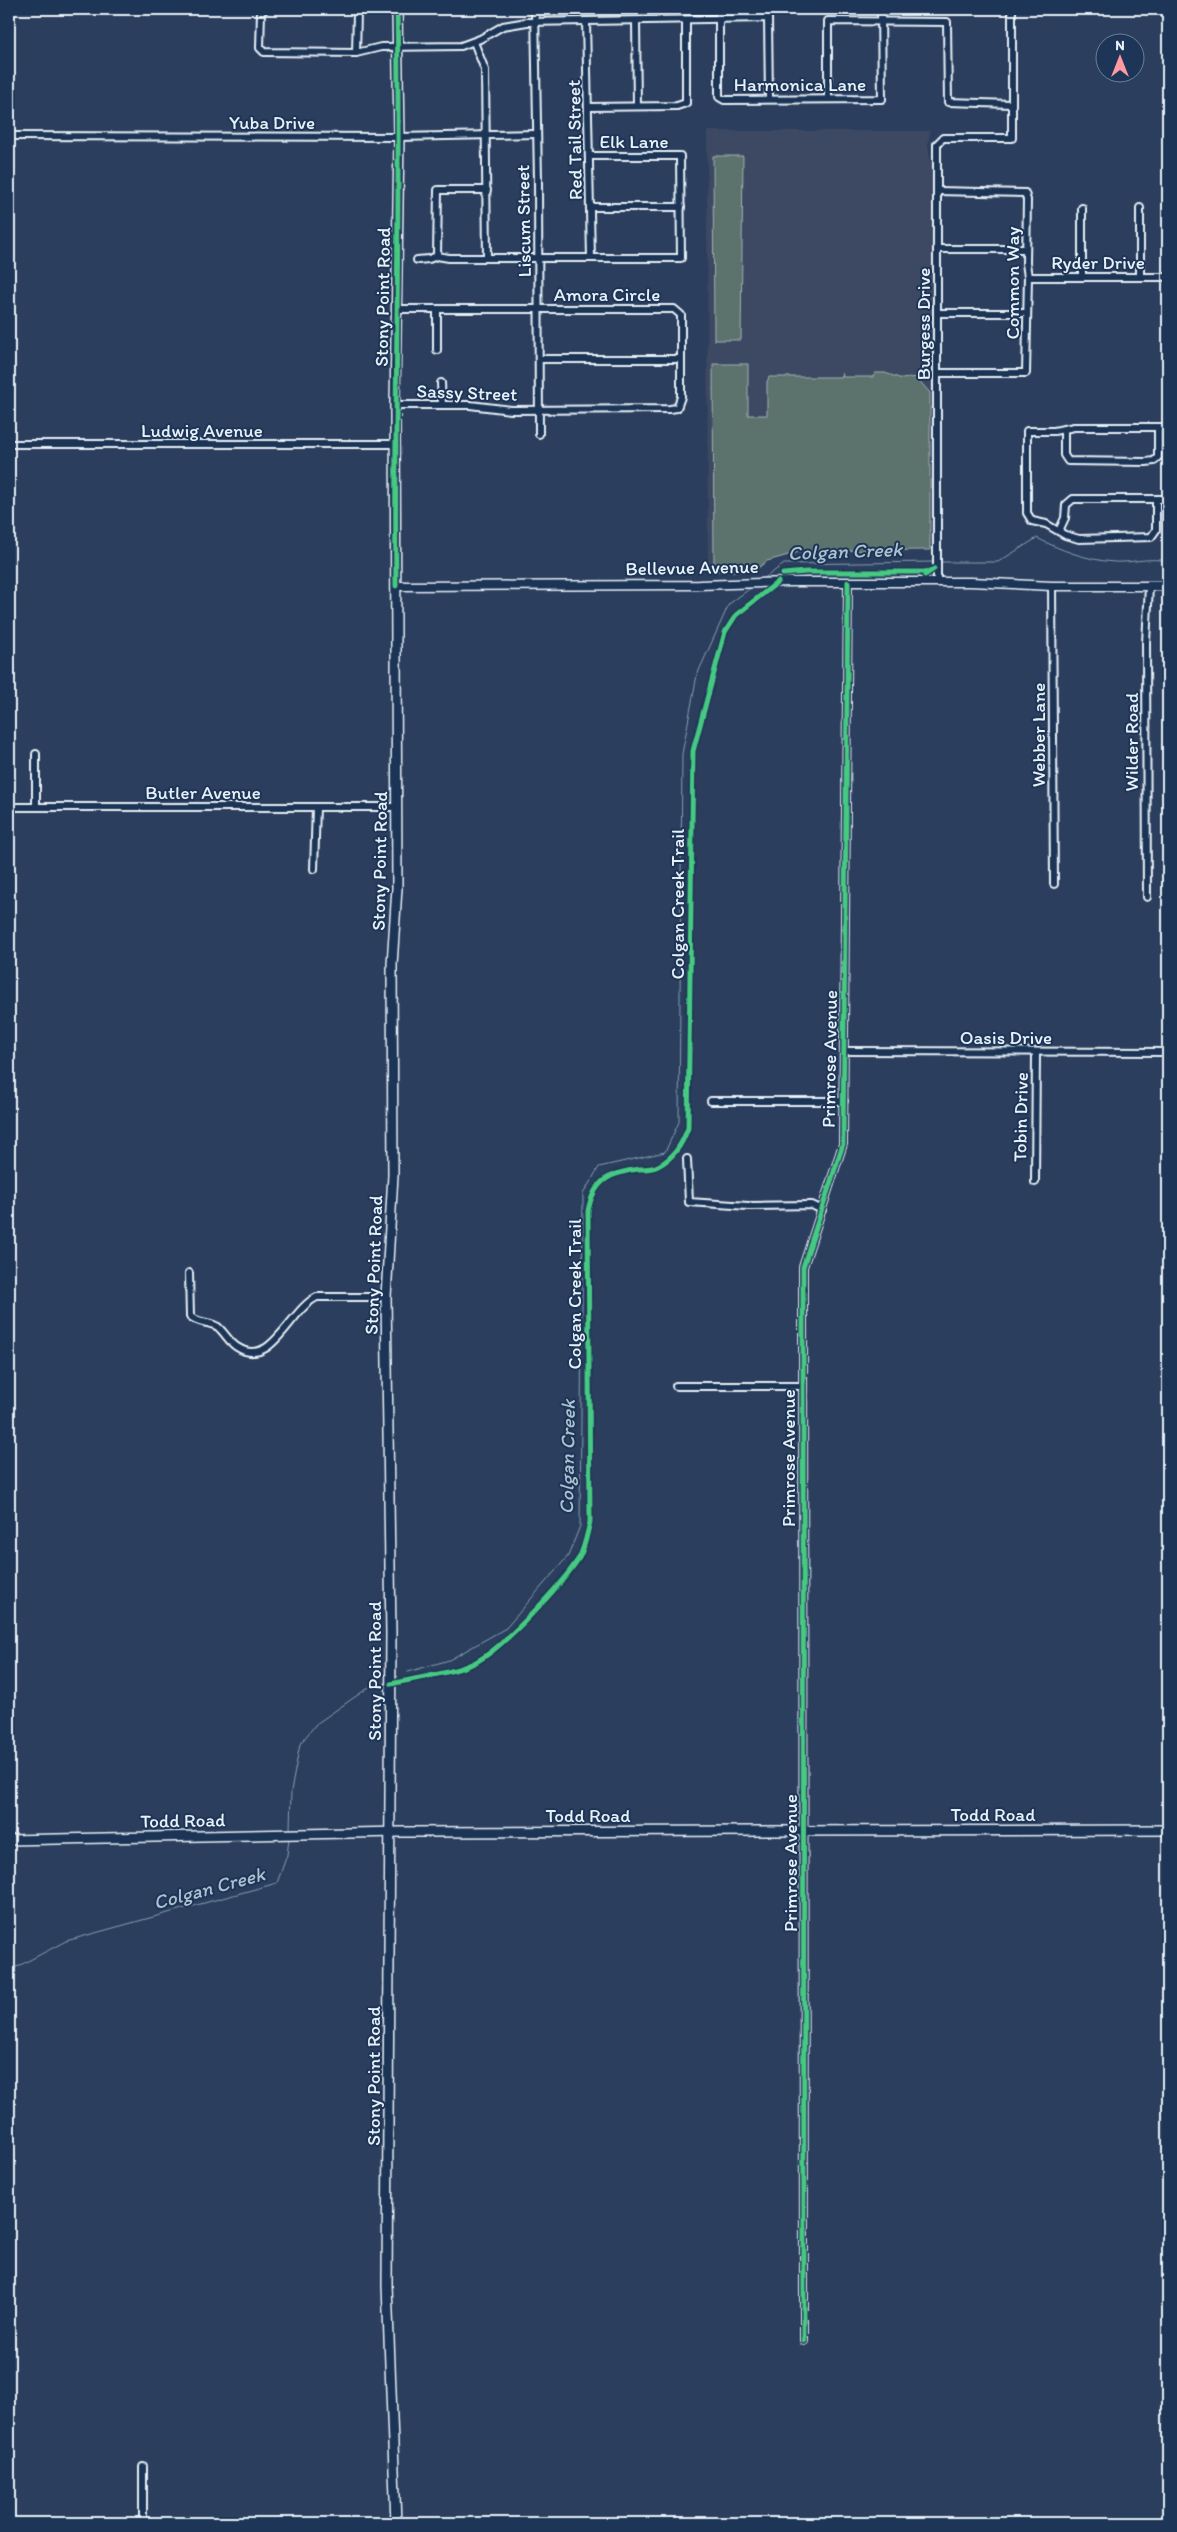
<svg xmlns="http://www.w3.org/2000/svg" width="1177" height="2532" viewBox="0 0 1177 2532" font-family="Itim,sans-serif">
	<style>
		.built { fill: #3e4964 }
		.green { fill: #5c726d; stroke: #a2b2b2 }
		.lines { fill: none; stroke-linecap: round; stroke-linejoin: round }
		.stream { stroke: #83a1b2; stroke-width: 1 }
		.minor-casing { stroke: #e8f1f8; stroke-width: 10 }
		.tertiary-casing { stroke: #e8f1f8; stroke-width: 11 }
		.secondary-casing { stroke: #e8f1f8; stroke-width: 12 }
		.minor { stroke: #1d3557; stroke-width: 6 }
		.tertiary { stroke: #1d3557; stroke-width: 8 }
		.secondary { stroke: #1d3557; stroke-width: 9 }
		.cycleway-casing { stroke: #1d3557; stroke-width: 8 }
		.cycleway { stroke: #46c982; stroke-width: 5 }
		.labels { text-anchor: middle; stroke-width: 4; stroke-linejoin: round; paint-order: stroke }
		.street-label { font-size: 19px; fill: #e8f1f8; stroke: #1d3557 }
		.water-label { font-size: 20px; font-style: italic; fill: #adc2cf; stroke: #1d3557 }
	</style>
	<rect width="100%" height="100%" fill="#2c3e5d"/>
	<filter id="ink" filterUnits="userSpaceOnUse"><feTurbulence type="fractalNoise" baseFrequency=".02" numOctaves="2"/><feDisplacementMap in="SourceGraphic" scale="10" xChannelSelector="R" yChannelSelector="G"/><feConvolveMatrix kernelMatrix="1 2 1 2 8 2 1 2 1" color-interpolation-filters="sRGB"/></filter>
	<g filter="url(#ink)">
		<!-- built -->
		<polygon class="built" points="707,131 930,131 928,144 930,161 932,161 932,550 803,551 767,561 754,571 708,571"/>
		<!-- green -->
		<g class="green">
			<polygon points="540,9 715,9 709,16 546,17 540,14"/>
			<polygon points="713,156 743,156 741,340 714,340"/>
			<polygon points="713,364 748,364 748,415 767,415 767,382 769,377 840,377 842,373 843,377 873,377 875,373 885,373 902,379 916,377 930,393 930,550 803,551 767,561 754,571 714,571"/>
		</g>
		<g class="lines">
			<!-- stream -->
			<g class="stream">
				<path d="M 941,562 L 998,562 L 1037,538 C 1060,550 1087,560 1114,562 C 1133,563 1149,557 1168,561"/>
				<polyline points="763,579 784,564 934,562"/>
				<polyline points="408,1672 449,1660 506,1628 568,1556 580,1526 583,1194 599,1167 665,1152 679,1122 682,754 697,675 729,604 752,587"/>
				<polyline points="290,1830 291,1791 300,1744 316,1724 375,1683"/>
				<polyline points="9,1971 66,1941 277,1883 287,1855 289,1839"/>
			</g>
			<defs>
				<g id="minor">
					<polyline points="265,9 261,12 260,48 264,52 356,53 381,47 461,46 480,39 503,26 527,22 768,18 769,99"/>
					<polyline points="353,9 357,13 356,53"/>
					<polyline points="535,9 538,180 539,434"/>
					<polyline points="719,9 719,97 724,100 882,99 881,9"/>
					<polyline points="586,21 591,258"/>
					<polyline points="636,21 637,106"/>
					<polyline points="474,42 485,70 487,258"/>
					<polyline points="828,99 828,21 947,22 948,102 1012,104"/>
					<polyline points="588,107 677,106 686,103 686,20"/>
					<polyline points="9,136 399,137 536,134"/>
					<polyline points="938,191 1025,193 1027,200 1026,263 1028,277 1026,373 938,373"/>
					<polyline points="591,207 681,207"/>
					<polyline points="1082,208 1082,277"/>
					<polyline points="1140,208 1140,277"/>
					<polyline points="938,249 1026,249"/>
					<polyline points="437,256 449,258 681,258 680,156 589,156"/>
					<polyline points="437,256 438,190 487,190"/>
					<polyline points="417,260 429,259 437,256"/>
					<polyline points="1028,277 1168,277"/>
					<polyline points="437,309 437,350"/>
					<polyline points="938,313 1026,313"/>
					<polyline points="539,359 681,359"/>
					<polyline points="441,383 442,405"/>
					<polyline points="395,405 470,405 511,410 670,409 677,408 681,397 681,315 674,309 398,309"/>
					<polyline points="1064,429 1064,455 1068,461 1146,462 1154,461 1158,457 1158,427"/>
					<polyline points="9,444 395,444"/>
					<polyline points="1156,499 1156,530 1151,537 1079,539 1065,535 1046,524 1032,521 1027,513 1027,431 1054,431 1074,427 1168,427"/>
					<polyline points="1059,531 1065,518 1066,505 1073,499 1168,499"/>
					<polyline points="937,582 937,144 943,138 1012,138 1012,9"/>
					<polyline points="1052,586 1054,884"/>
					<polyline points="36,754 36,807"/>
					<polyline points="9,807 397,807"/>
					<polyline points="314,869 316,807"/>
					<polyline points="1147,897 1146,643 1149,586"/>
					<polyline points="844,1051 1168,1052"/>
					<polyline points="711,1101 844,1101"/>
					<polyline points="687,1159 689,1202 748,1206 812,1205 822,1210"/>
					<polyline points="1035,1182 1036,1053"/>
					<path d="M 189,1273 L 190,1316 C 198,1324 209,1321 218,1327 C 225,1333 229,1342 237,1347 C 272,1370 290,1309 317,1297 L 386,1297"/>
					<polyline points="676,1386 803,1386"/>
					<polyline points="804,2341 803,1267 843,1144 848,582"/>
					<polyline points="143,2467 143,2523"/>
				</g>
				<polyline id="tertiary" points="396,586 699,585 789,582 971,582 1052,586 1168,586"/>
				<g id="secondary">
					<polyline points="9,1840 401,1832 1168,1830"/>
					<polyline points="396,2523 387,2285 391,1633 386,1297 393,1175 392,965 397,888 395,405 399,137 397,9"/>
				</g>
			</defs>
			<!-- minor casing -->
			<use href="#minor" class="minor-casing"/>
			<!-- tertiary casing -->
			<use href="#tertiary" class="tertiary-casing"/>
			<!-- secondary casing -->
			<use href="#secondary" class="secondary-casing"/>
			<!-- minor -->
			<use href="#minor" class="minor"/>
			<!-- tertiary -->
			<use href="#tertiary" class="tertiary"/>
			<!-- secondary -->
			<use href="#secondary" class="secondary"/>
			<defs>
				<g id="cycleway">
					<polyline points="783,574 806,572 925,572 925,575 934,569"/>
					<path d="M 396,586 C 394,393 401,201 397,9"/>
					<path d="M 391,1684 C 415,1678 455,1673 476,1662 C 503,1648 562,1584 579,1558 C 585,1547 587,1534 590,1522 L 588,1211 C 594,1180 609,1173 639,1169 C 645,1169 653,1169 658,1166 C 674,1158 682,1144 688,1128 L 693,751 L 725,632 L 736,615 L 778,582"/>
					<polyline points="804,2341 803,1267 843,1144 848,582"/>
				</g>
			</defs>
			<!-- cycleway casing -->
			<use href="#cycleway" class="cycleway-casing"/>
			<!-- cycleway -->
			<use href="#cycleway" class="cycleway"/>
		</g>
	</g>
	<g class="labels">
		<!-- street labels -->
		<g class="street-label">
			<text x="800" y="91">Harmonica Lane</text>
			<text x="272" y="129">Yuba Drive</text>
			<text transform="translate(574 140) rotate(-91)" y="7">Red Tail Street</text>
			<text x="634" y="148">Elk Lane</text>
			<text transform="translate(523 221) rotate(-91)" y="7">Liscum Street</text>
			<text x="1098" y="269">Ryder Drive</text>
			<text transform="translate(1012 283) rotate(-90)" y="7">Common Way</text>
			<text x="607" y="301">Amora Circle</text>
			<text transform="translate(382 297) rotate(-89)" y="7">Stony Point Road</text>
			<text transform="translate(923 324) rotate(-90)" y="7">Burgess Drive</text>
			<text transform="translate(467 392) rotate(2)" y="7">Sassy Street</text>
			<text x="202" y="437">Ludwig Avenue</text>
			<text transform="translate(692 567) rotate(-1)" y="7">Bellevue Avenue</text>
			<text transform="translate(1038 735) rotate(-90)" y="7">Webber Lane</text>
			<text transform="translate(1131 742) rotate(-90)" y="7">Wilder Road</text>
			<text x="203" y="799">Butler Avenue</text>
			<text transform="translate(379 861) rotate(-89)" y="7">Stony Point Road</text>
			<text transform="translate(677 904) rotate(-90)" y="7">Colgan Creek Trail</text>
			<text x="1006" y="1044">Oasis Drive</text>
			<text transform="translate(829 1059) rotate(-89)" y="7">Primrose Avenue</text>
			<text transform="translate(1020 1117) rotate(-89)" y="7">Tobin Drive</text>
			<text transform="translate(373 1265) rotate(-88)" y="7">Stony Point Road</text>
			<text transform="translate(574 1294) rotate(-90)" y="7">Colgan Creek Trail</text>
			<text transform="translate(788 1458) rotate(-90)" y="7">Primrose Avenue</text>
			<text transform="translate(374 1671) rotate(-90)" y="7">Stony Point Road</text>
			<text x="993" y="1821">Todd Road</text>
			<text x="588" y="1822">Todd Road</text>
			<text transform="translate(183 1820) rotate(-1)" y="7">Todd Road</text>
			<text transform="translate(790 1863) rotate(-90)" y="7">Primrose Avenue</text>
			<text transform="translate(373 2076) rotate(-90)" y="7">Stony Point Road</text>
		</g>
		<!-- water labels -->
		<g class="water-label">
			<text transform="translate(845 551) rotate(-2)" y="7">Colgan Creek</text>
			<text transform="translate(567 1457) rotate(-89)" y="7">Colgan Creek</text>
			<text transform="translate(209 1888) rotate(-15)" y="7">Colgan Creek</text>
		</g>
	</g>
	<!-- margin -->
	<rect width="1177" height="2532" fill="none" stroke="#1d3557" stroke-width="30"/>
	<rect x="15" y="15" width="1147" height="2502" fill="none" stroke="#e8f1f8" stroke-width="2" filter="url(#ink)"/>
	<!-- north arrow -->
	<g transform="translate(1120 58)"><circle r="24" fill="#1d3557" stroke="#6e8097"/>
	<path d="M0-4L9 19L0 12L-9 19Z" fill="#ff9aa2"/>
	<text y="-8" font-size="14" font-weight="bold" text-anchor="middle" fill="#e8f1f8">N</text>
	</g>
</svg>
